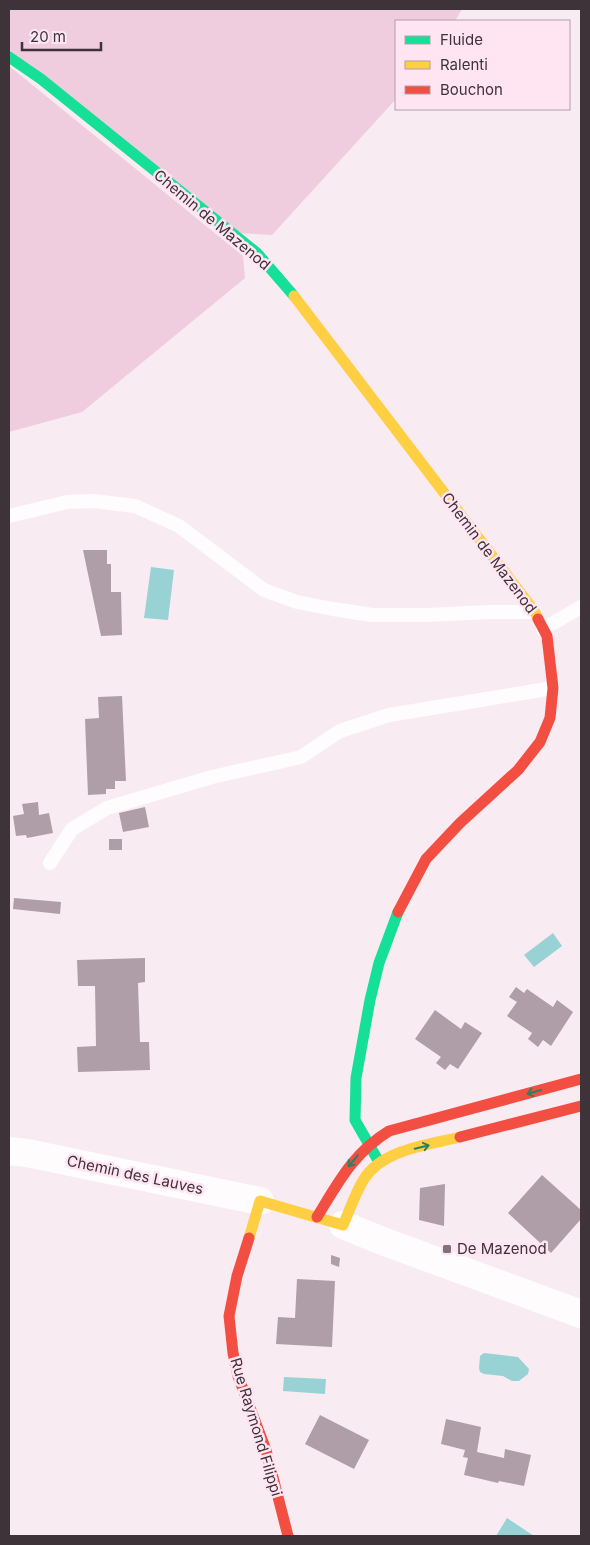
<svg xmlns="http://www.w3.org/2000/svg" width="590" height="1545" viewBox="0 0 590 1545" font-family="Inter,sans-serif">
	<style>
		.green { fill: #efccde }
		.water { fill: #98d2d4 }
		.building { fill: #af9ea7 }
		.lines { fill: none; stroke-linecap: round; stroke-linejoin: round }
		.lane { stroke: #fefcfd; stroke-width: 14 }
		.street { stroke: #fefcfd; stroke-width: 28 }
		.fast { stroke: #16e098; stroke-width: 11 }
		.slow { stroke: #ffcf43; stroke-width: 11 }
		.jam { stroke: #f24e42; stroke-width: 11 }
		.oneway { stroke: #2b8163 }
		.poi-dot { fill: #7f7379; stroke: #ffe5f2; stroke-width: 2 }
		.labels { text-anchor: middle; stroke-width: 5; stroke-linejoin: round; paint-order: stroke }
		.street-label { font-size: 15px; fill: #3d3338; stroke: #ffe5f2 }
		.poi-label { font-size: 15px; fill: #3d3338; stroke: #ffe5f2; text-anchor: start }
	</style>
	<rect width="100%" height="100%" fill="#f9ebf2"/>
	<!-- green -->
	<g class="green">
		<polygon points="9,9 462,9 455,21 396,21 396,99 272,235 236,233 9,52"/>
		<polygon points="9,66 243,256 245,278 82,412 9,432"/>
	</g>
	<!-- water -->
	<g class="water">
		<polygon points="151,567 174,570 168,620 144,618"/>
		<polygon points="553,933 562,946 534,967 524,955"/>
		<polygon points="484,1353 518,1357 529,1369 528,1374 519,1381 512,1381 503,1376 484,1374 480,1372 479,1368 480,1356"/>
		<polygon points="284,1377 326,1379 325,1394 283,1391"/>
		<polygon points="507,1518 534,1536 496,1536"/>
	</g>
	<!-- building -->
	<g class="building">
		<polygon points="83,550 107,550 107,564 111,564 111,592 121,592 122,635 101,636"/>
		<polygon points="122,696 126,781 115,781 115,789 106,789 106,794 88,795 85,719 99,718 98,697"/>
		<polygon points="38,802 39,815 49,813 53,833 27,838 26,835 16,836 13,816 24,814 22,804"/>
		<polygon points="145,807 149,827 123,832 119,813"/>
		<rect x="109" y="839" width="13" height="11"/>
		<polygon points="14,898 61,902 60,914 13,909"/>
		<polygon points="145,958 145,982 138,983 140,1042 149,1042 150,1070 78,1072 77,1047 96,1046 95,986 78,986 77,960"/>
		<polygon points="516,987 524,993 527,989 553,1007 557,1000 573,1012 551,1046 543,1040 538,1047 528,1039 532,1033 507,1016 517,1002 509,997"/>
		<polygon points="435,1010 461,1029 465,1022 482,1033 458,1069 450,1064 445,1070 436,1063 441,1057 415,1039"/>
		<polygon points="542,1175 581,1210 581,1219 551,1253 508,1213"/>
		<polygon points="445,1184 444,1226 419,1220 420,1188"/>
		<polygon points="331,1255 340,1258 339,1267 331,1264"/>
		<polygon points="297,1279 335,1281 332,1347 276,1344 278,1317 295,1318"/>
		<polygon points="320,1415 369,1440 354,1469 305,1444"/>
		<polygon points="446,1419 481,1427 477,1452 504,1458 505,1449 531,1455 524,1486 499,1481 498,1483 464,1475 468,1458 463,1457 465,1450 441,1444"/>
	</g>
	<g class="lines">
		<!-- lane -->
		<g class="lane">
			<polyline points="9,516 67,502 93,501 135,506 179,526 264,590 297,602 333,609 372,615 427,615 489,612 535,612"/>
			<polyline points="543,629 581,607"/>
			<polyline points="50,863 72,829 107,808 212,777 301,757 340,731 389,715 553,688"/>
		</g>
		<!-- street -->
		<g class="street">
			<polyline points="9,1151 27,1153 260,1201"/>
			<polyline points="343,1225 385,1242 581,1314"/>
		</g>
		<!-- fast -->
		<g class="fast">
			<polyline points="9,57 41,79 257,253 294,296"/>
			<polyline points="379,1162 355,1120 356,1078 370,1000 379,963 398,912"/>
		</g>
		<!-- slow -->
		<g class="slow">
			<polyline points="294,296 535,612 538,619"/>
			<path d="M 249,1238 L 260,1201 L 343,1225 C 350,1210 355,1193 364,1179 C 383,1149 428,1145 460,1137"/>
		</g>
		<!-- jam -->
		<g class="jam">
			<polyline points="398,912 426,859 460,823 518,770 540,742 550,718 553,688 547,636 538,619"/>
			<polyline points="460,1137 581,1106"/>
			<path d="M 317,1217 C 338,1183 353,1153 389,1131 L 581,1079"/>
			<polyline points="249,1238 237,1276 229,1316 233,1353 238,1376 266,1450 288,1536"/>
		</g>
	</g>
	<!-- one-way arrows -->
	<defs><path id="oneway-shaft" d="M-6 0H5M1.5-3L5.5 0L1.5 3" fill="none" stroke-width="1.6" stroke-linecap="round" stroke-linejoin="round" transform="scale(1.25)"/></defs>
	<g class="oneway">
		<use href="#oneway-shaft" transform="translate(534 1092) rotate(164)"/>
		<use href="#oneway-shaft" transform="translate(422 1147) rotate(-14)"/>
		<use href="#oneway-shaft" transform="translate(353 1161) rotate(130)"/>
	</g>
	<!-- markers -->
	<rect class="poi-dot" x="442" y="1244" width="10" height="10" rx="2.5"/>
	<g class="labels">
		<!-- street labels -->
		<g class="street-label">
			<text transform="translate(212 220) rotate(40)" y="5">Chemin de Mazenod</text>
			<text transform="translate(489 553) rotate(53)" y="5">Chemin de Mazenod</text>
			<text transform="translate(135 1175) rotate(12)" y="5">Chemin des Lauves</text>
			<text transform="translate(256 1427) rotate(73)" y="5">Rue Raymond Filippi</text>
		</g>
		<!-- poi labels -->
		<g class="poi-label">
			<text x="457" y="1254">De Mazenod</text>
		</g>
	</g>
	<!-- border -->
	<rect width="590" height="1545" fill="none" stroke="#3d3338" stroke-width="20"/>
	<!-- legend -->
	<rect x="395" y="20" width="175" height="90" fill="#ffe5f2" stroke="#b19ea8"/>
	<rect x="405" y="36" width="25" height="8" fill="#16e098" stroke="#b19ea8"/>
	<text x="440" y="45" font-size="15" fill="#3d3338">Fluide</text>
	<rect x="405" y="61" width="25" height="8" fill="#ffcf43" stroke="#b19ea8"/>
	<text x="440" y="70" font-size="15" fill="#3d3338">Ralenti</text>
	<rect x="405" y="86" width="25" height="8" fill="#f24e42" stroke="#b19ea8"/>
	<text x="440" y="95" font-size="15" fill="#3d3338">Bouchon</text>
	<!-- scale -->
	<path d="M22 42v8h79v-8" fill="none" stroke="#3d3338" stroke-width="2.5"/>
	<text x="30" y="42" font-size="15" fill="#3d3338" stroke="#ffe5f2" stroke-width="4" paint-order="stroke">20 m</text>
</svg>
